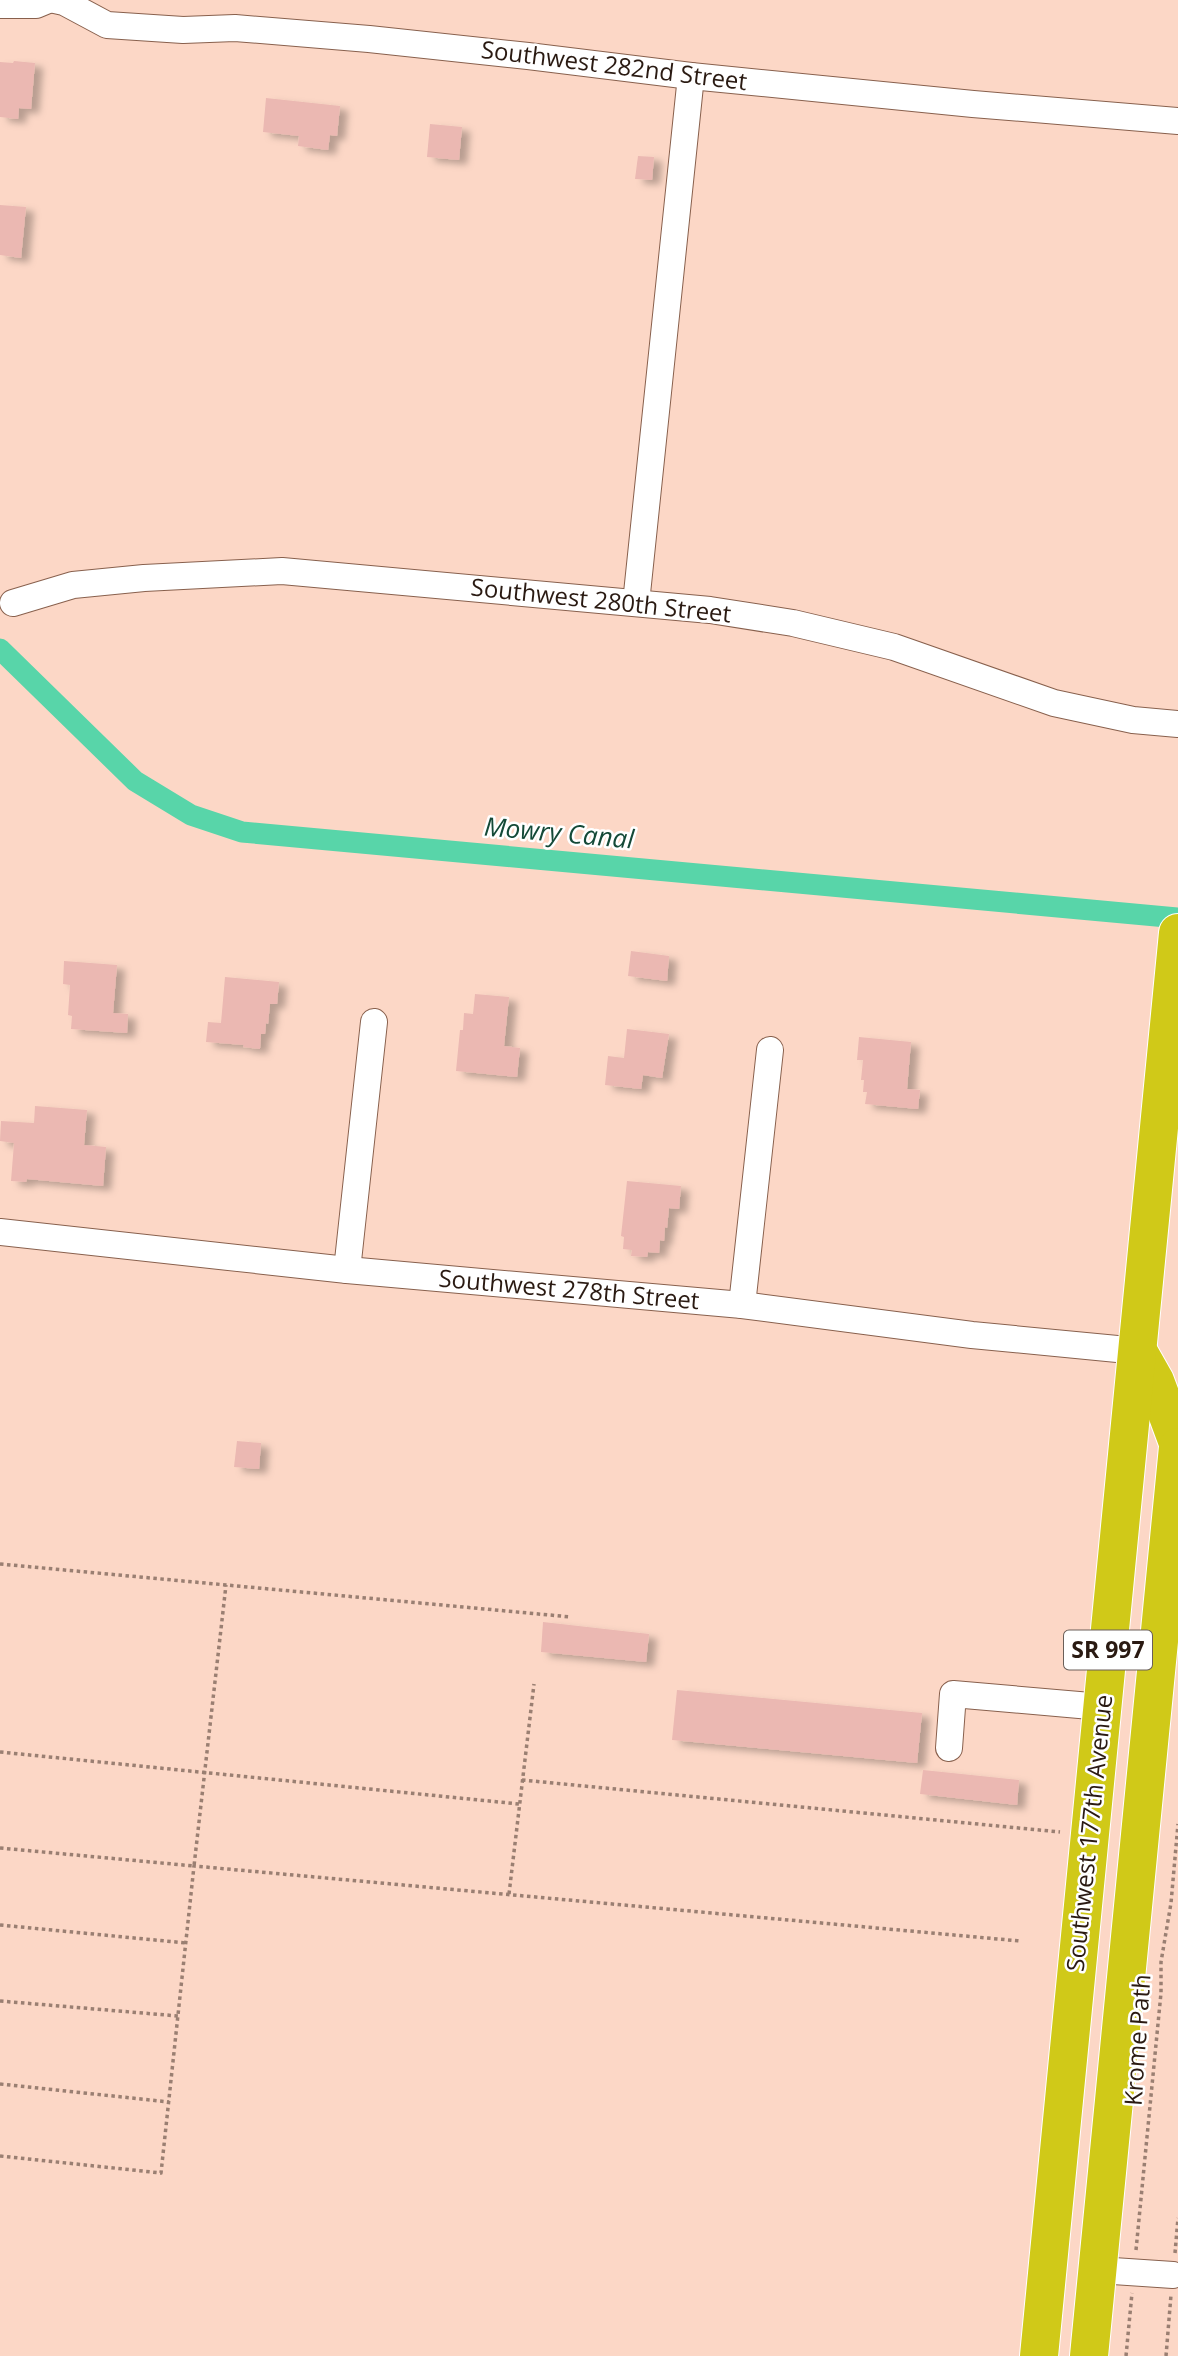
<svg xmlns="http://www.w3.org/2000/svg" width="1178" height="2356" viewBox="0 0 1178 2356" font-family="'Open Sans',sans-serif">
	<style>
		.lines { fill: none; stroke-linecap: round; stroke-linejoin: round }
		.canal { stroke: #58d5a9; stroke-width: 21 }
		.building { fill: #ebb8b2; filter: url(#shadow) }
		.minor-casing { stroke: #88604d; stroke-width: 28 }
		.highway-casing { stroke: #fff; stroke-width: 40 }
		.path { stroke: #9a7f72; stroke-width: 3.5; stroke-dasharray: 3.5 3.5; stroke-linecap: butt }
		.minor { stroke: #fff; stroke-width: 26 }
		.highway { stroke: #d0c918; stroke-width: 38 }
		.labels { text-anchor: middle; stroke-width: 5; stroke-linejoin: round; paint-order: stroke }
		.shield { fill: #fff; stroke: #6a5f59; stroke-width: 2 }
		.shield-label { font-size: 23px; font-weight: bold; fill: #2a1a12 }
		.street-label { font-size: 24px; fill: #2a1a12; stroke: #fff }
		.water-label { font-size: 26px; font-style: italic; fill: #144937; stroke: #fff }
	</style>
	<defs>
		<filter id="shadow"><feDropShadow dx="8" dy="4.5" stdDeviation="3.5" flood-color="#0004"/></filter>
	</defs>
	<rect width="100%" height="100%" fill="#fcd7c6"/>
	<g class="lines">
		<!-- canal -->
		<polyline class="canal" points="0,649 135,781 191,815 242,832 1178,918"/>
	</g>
	<!-- building -->
	<g class="building">
		<polygon points="14,61 35,63 31,109 19,108 18,119 0,117 0,62 13,63"/>
		<polygon points="266,98 340,106 337,136 330,135 328,150 298,146 299,136 263,132"/>
		<polygon points="430,124 462,127 459,160 427,157"/>
		<polygon points="638,156 654,157 652,180 635,179"/>
		<polygon points="0,205 26,207 21,258 0,255"/>
		<polygon points="631,951 669,956 667,981 628,976"/>
		<polygon points="64,961 117,965 113,1013 128,1014 127,1033 71,1029 72,1016 68,1015 70,985 63,984"/>
		<polygon points="225,977 279,982 277,1004 270,1004 268,1024 266,1023 265,1034 261,1034 260,1049 243,1047 244,1045 206,1042 208,1022 221,1023"/>
		<polygon points="475,994 509,997 504,1046 520,1048 517,1077 456,1071 460,1030 463,1030 464,1013 473,1014"/>
		<polygon points="627,1029 669,1034 662,1078 643,1075 641,1089 605,1085 608,1056 624,1058"/>
		<polygon points="859,1037 911,1042 907,1089 920,1090 918,1109 865,1104 867,1092 863,1092 864,1080 861,1080 863,1060 857,1060"/>
		<polygon points="35,1106 87,1110 84,1145 106,1147 103,1186 27,1179 26,1182 11,1181 14,1143 0,1141 1,1121 34,1123"/>
		<polygon points="627,1181 681,1186 679,1209 669,1208 667,1228 665,1227 664,1241 660,1240 659,1253 648,1252 647,1257 631,1256 632,1250 623,1249 624,1237 621,1236"/>
		<polygon points="237,1441 261,1443 259,1469 234,1467"/>
		<polygon points="543,1622 649,1634 646,1662 541,1652"/>
		<polygon points="677,1690 922,1713 917,1763 672,1740"/>
		<polygon points="923,1770 1019,1780 1017,1805 920,1794"/>
	</g>
	<g class="lines">
		<defs>
			<g id="minor">
				<polyline points="55,0 64,2 107,25 183,30 235,28 369,39 528,56 691,76 973,104 1178,121"/>
				<polyline points="0,5 36,5 48,0"/>
				<polyline points="13,603 73,585 144,578 282,571 710,610 793,623 894,647 1054,703 1133,720 1178,724"/>
				<polyline points="636,603 691,76"/>
				<polyline points="0,1232 347,1270 742,1305 972,1335 1138,1351"/>
				<polyline points="347,1270 374,1022"/>
				<polyline points="742,1305 770,1050"/>
				<polyline points="949,1748 953,1694 1102,1707"/>
				<polyline points="1098,2270 1173,2275"/>
			</g>
			<g id="highway">
				<polyline points="1138,1351 1155,1381 1178,1443"/>
				<polyline points="1039,2356 1178,933"/>
				<polyline points="1089,2356 1178,1447"/>
			</g>
		</defs>
		<!-- minor casing -->
		<use href="#minor" class="minor-casing"/>
		<!-- highway casing -->
		<use href="#highway" class="highway-casing"/>
		<!-- path -->
		<g class="path">
			<polyline points="0,1564 571,1617"/>
			<polyline points="0,1752 519,1804"/>
			<polyline points="522,1780 1060,1832"/>
			<polyline points="0,1848 194,1866 226,1585"/>
			<polyline points="509,1894 534,1684"/>
			<polyline points="0,1925 186,1943"/>
			<polyline points="0,2001 178,2016"/>
			<polyline points="0,2084 169,2102"/>
			<polyline points="0,2156 161,2173 194,1866 1020,1941"/>
			<polyline points="1136,2250 1161,1993 1161,1962 1171,1903 1178,1824"/>
			<polyline points="1175,2253 1178,2218"/>
			<polyline points="1126,2356 1132,2293"/>
			<polyline points="1166,2356 1171,2295"/>
		</g>
		<!-- minor -->
		<use href="#minor" class="minor"/>
		<!-- highway -->
		<use href="#highway" class="highway"/>
	</g>
	<g class="labels">
		<!-- shield labels -->
		<rect class="shield" x="1064" y="1630.5" width="88" height="39" rx="5"/>
		<g class="shield-label">
			<text x="1108" y="1658">SR 997</text>
		</g>
		<!-- street labels -->
		<g class="street-label">
			<text transform="translate(614 66) rotate(7)" y="8">Southwest 282nd Street</text>
			<text transform="translate(601 601) rotate(6)" y="8">Southwest 280th Street</text>
			<text transform="translate(569 1290) rotate(5)" y="8">Southwest 278th Street</text>
			<text transform="translate(1090 1833) rotate(-84)" y="8">Southwest 177th Avenue</text>
			<text transform="translate(1138 2040) rotate(-86)" y="8">Krome Path</text>
		</g>
		<!-- water labels -->
		<g class="water-label">
			<text transform="translate(559 833) rotate(5)" y="9">Mowry Canal</text>
		</g>
	</g>
</svg>
